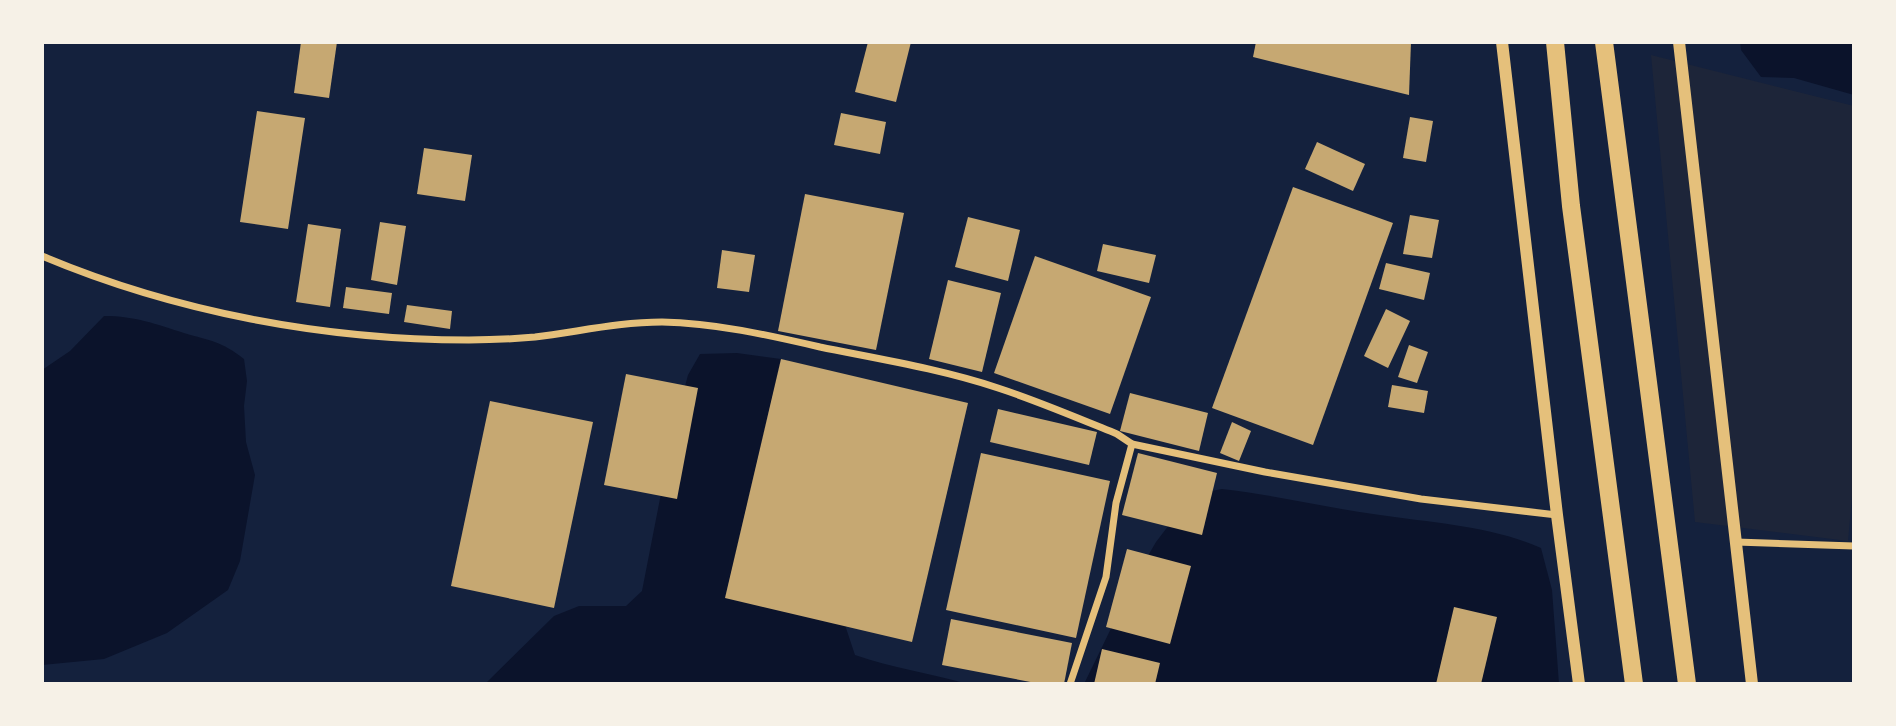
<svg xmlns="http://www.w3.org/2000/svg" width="1896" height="726" viewBox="0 0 1896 726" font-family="Arial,sans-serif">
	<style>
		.green { fill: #1d2539 }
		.water { fill: #0b132b }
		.building { fill: #c6a872 }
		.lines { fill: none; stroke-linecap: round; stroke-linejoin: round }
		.minor { stroke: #e5c07b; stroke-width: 7 }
		.tertiary { stroke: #e5c07b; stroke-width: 12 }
		.primary { stroke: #e5c07b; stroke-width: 18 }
	</style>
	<rect width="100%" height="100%" fill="#14213d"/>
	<!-- green -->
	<polygon class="green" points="1651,55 1854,106 1854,474 1848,541 1695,522"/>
	<!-- water -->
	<g class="water">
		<polygon points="1740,42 1854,42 1854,95 1794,78 1761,77 1741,50"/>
		<path d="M 104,316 C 136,316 155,324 184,333 C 211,341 221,341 244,359 L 247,381 L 244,406 L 246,442 L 255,475 L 240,561 L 228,590 L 167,633 L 104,659 L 42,665 L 42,370 L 70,351 Z"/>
		<path d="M 737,353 L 781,359 L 808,369 L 858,578 L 846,628 L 855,655 C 892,668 930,673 968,684 L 485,684 L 554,616 L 579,606 L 626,606 L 642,591 L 674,427 L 688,375 L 700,354 Z"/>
		<path d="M 1222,489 C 1275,495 1327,508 1380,515 C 1434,523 1491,526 1541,548 L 1552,590 L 1559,684 L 1084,684 L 1138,573 L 1156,542 L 1182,508 L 1196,494 Z"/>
	</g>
	<!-- building -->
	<g class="building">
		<polygon points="301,42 337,42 329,98 294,93"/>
		<polygon points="868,42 911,42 896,102 855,92"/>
		<polygon points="1256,42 1411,42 1409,95 1253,57"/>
		<polygon points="257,111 305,118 288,229 240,222"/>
		<polygon points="841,113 886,122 880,154 834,145"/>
		<polygon points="1410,117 1433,121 1426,162 1403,158"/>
		<polygon points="1317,142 1365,164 1353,191 1305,169"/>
		<polygon points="424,148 472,155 465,201 417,194"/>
		<polygon points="1293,187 1393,223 1313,445 1212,408"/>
		<polygon points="805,194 904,213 876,350 778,331"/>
		<polygon points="1410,215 1439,220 1432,258 1403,254"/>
		<polygon points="968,217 1020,230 1008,281 955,267"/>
		<polygon points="380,222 406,226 397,285 371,280"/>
		<polygon points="308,224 341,229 330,307 296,302"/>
		<polygon points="1103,244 1156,255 1149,283 1097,271"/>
		<polygon points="722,250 755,255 749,292 717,288"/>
		<polygon points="1035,256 1151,297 1110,414 994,373"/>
		<polygon points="1386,263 1430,273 1424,300 1379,289"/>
		<polygon points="948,280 1001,293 982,372 929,359"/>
		<polygon points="346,287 392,293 389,314 343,308"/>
		<polygon points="407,305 452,311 450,329 404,322"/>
		<polygon points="1386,309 1410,321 1388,368 1364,356"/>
		<polygon points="1409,345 1428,352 1417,383 1398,377"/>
		<polygon points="781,359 968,403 912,642 725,598"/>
		<polygon points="626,374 698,388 677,499 604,485"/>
		<polygon points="1392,385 1428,391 1424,413 1388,407"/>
		<polygon points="1130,393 1208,413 1199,451 1120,431"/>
		<polygon points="490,401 593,422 554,608 451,586"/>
		<polygon points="998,409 1097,432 1089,465 990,442"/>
		<polygon points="1232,422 1251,431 1239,461 1220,453"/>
		<polygon points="981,453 1110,481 1076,638 946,610"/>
		<polygon points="1138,453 1217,473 1202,535 1122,515"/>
		<polygon points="1127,549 1191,566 1170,644 1106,627"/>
		<polygon points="1454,607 1497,617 1481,684 1436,684"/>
		<polygon points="951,619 1072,643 1064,684 1041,684 942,665"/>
		<polygon points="1102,649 1160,663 1155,684 1094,684"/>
	</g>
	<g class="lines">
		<!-- minor -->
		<g class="minor">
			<path d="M 42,256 C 175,312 324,340 469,340 C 490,340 513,339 535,337 C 577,332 619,322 662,322 C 715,323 768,335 820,347 C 879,359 941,369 998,388 C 1038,401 1078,418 1117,434 L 1132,444 L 1265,472 L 1421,499 L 1557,515"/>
			<polyline points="1736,542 1854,546"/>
			<polyline points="1070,684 1106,577 1116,503 1132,444"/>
		</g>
		<!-- tertiary -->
		<g class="tertiary">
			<polyline points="1502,42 1557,515 1579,684"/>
			<polyline points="1679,42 1752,684"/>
		</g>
		<!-- primary -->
		<g class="primary">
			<polyline points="1555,42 1571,206 1634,684"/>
			<polyline points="1604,42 1687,684"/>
		</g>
	</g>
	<!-- border -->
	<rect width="1896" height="726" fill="none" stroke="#f6f1e7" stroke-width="88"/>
</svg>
